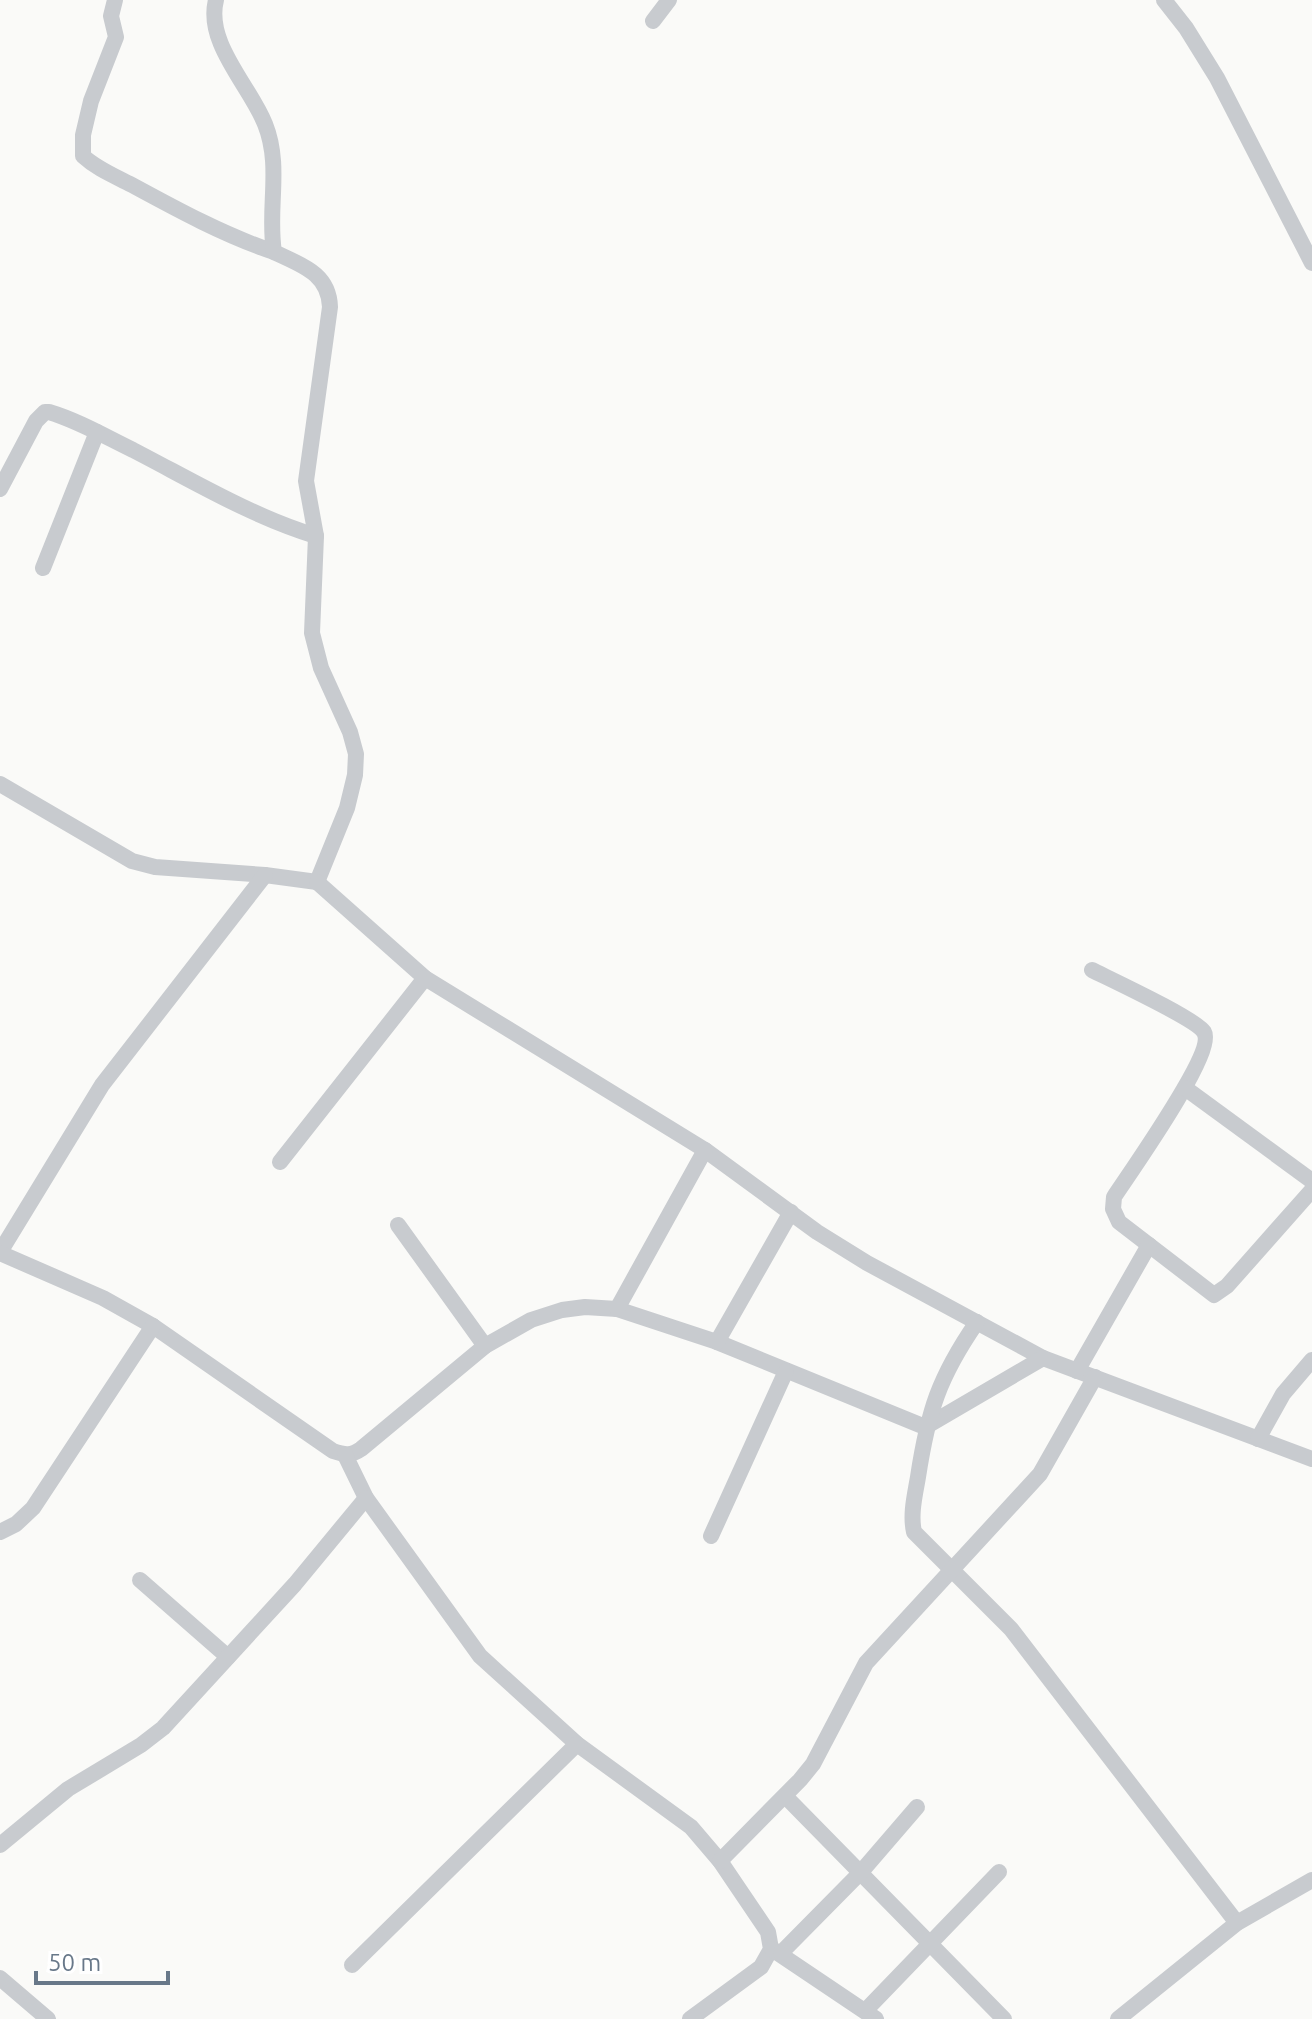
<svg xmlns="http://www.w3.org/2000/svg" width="1312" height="2019" viewBox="0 0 1312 2019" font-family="Ubuntu,sans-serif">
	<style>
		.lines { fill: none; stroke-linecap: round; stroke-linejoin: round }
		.minor { stroke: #c8cbcf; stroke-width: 16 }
	</style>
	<rect width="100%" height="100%" fill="#fafaf8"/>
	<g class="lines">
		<!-- minor -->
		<g class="minor">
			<path d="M 115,0 L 111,16 L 116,37 L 91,101 L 83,135 L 83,156 C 97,169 115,176 132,185 C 178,210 224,235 274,252"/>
			<polyline points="1164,0 1186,28 1217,78 1312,263"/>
			<polyline points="653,21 669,0"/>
			<path d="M 0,489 L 36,421 L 45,412 L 49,412 C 79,421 106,437 133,450 C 193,481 251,516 316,536"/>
			<polyline points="43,568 97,432"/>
			<path d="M 0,784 L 132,861 L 155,867 L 265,875 L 317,882 L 347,808 L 355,775 L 356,754 L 350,732 L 321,668 L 312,633 L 316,536 L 306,481 L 330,307 C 329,273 301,265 274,252 C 267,209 282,166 265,124 C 250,86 205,43 216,0"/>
			<polyline points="317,882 425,978 705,1150 817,1232 867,1263 1043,1358"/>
			<path d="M 1092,970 C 1112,980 1196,1019 1204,1032 C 1216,1052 1129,1174 1114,1197 L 1113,1209 L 1119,1222 L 1214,1295 L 1227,1286 L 1312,1190"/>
			<polyline points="1185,1088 1312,1181"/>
			<polyline points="280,1162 425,978"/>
			<polyline points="398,1225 485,1346"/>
			<polyline points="0,1252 102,1085 265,875"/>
			<path d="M 0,1253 L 103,1298 L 153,1326 L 333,1451 C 345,1455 351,1456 361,1449 L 485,1346 L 531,1320 L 562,1310 L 585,1307 L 617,1309 L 717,1342 L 925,1427 L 1043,1358 L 1312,1459"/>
			<polyline points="617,1309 705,1150"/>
			<path d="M 977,1322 C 939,1377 928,1411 918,1477 C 915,1495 910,1514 914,1532 L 1011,1629 L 1237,1923"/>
			<polyline points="717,1342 791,1212"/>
			<polyline points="1077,1371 1149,1245"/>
			<polyline points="1258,1439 1283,1394 1312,1360"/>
			<polyline points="345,1455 366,1498 480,1656 577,1744 691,1827 720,1861 768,1932 771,1949 761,1967 690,2019"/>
			<polyline points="0,1532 16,1524 33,1508 153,1326"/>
			<polyline points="711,1536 786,1371"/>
			<polyline points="140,1580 228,1657"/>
			<polyline points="785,1796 1004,2019"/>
			<polyline points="0,1845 68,1789 141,1745 163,1728 295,1584 366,1498"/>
			<polyline points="720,1861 800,1780 813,1764 866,1663 1040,1474 1095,1377"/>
			<polyline points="772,1949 876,2019"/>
			<polyline points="781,1953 861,1872 917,1807"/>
			<polyline points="352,1965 577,1744"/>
			<polyline points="0,1978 48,2019"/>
			<polyline points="865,2011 999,1872"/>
			<polyline points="1118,2019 1237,1923 1312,1880"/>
		</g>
	</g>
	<!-- scale -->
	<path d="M36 1971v12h132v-12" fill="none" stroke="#687889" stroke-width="4"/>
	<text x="48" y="1971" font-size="24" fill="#687889" stroke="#ffffff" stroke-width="6" paint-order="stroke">50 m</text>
</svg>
